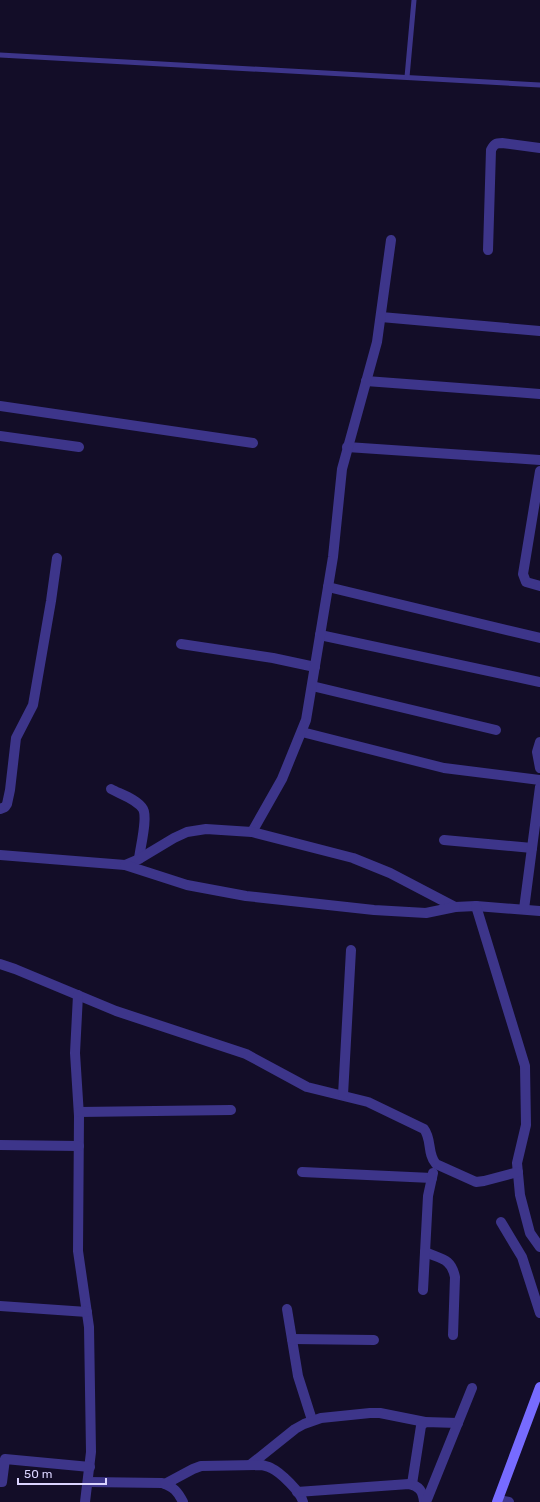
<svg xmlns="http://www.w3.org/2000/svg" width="540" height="1502" viewBox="0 0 540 1502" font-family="Rubik,sans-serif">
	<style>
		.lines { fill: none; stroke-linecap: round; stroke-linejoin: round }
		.lane { stroke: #3d358a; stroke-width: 5 }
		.street { stroke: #3d358a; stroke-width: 10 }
		.secondary { stroke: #776bff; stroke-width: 10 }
	</style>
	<rect width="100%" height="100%" fill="#130d28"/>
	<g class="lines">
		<!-- lane -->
		<g class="lane">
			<polyline points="0,55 540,85"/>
			<polyline points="407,77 414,0"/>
		</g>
		<!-- street -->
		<g class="street">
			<path d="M 488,250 L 491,150 C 494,144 496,143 502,143 L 540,148"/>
			<polyline points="381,317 540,331"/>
			<polyline points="366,381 540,394"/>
			<polyline points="0,406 253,443"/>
			<polyline points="0,436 79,447"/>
			<polyline points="347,447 540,460"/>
			<polyline points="540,471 523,574 526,582 540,586"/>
			<polyline points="328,587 540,638"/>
			<polyline points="320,635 540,682"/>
			<polyline points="181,644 273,658 315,667"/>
			<polyline points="312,686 496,730"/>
			<polyline points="302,732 444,768 540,780"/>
			<polyline points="540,742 537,752 540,768"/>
			<path d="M 111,789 C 120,794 137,799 143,809 C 148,818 140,848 139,859"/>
			<polyline points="0,809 5,807 7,804 10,790 16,738 33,705 51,601 57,558"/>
			<polyline points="252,832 282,779 306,720 333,557 342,469 377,342 391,240"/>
			<polyline points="444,840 532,848"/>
			<polyline points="0,855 125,865 139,859 174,838 187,832 206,829 252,832 353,858 390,873 455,907 476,906 540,911"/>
			<polyline points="125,865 187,885 246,896 374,910 426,913 455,907"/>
			<polyline points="476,906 525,1066 526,1125 517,1163 520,1195 530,1233 540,1247"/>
			<polyline points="524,909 540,787"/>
			<path d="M 0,964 L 15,969 L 116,1011 L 246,1054 L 307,1087 L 368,1102 L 424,1129 C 432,1139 427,1154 436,1164 L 476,1182 L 484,1181 L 518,1172"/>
			<polyline points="78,995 75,1053 79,1116 78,1251 89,1327 91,1452 85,1502"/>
			<polyline points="343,1095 351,950"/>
			<polyline points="79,1112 231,1110"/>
			<polyline points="0,1145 79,1146"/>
			<polyline points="302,1172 432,1178"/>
			<polyline points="501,1222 522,1257 540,1313"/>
			<path d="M 425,1252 C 441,1259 451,1258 455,1277 L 453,1335"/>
			<polyline points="423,1290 428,1196 433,1173"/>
			<polyline points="0,1306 87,1312"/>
			<polyline points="287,1309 298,1376 312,1420"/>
			<polyline points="292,1339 374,1340"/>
			<polyline points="250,1465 295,1429 304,1424 321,1418 370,1413 380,1413 425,1422"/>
			<polyline points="0,1482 2,1482 5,1459 90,1467"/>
			<path d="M 88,1482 L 162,1483 C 174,1487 178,1492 183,1502"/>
			<path d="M 165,1484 L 193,1469 L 201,1466 L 262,1465 C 265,1466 268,1466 271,1468 C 280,1472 301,1492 303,1502"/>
			<polyline points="412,1484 421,1426 425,1422 458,1423"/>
			<path d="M 297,1492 L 409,1484 C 419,1486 423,1491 424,1502"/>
			<polyline points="498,1500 509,1502"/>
			<polyline points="426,1502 472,1388"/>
		</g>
		<!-- secondary -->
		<polyline class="secondary" points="497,1502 540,1387"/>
	</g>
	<!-- scale -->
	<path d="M18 1478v6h88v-6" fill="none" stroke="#dbd4ff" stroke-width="2"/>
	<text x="24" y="1478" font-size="12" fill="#dbd4ff" stroke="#130d28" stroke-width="3" paint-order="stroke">50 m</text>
</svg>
